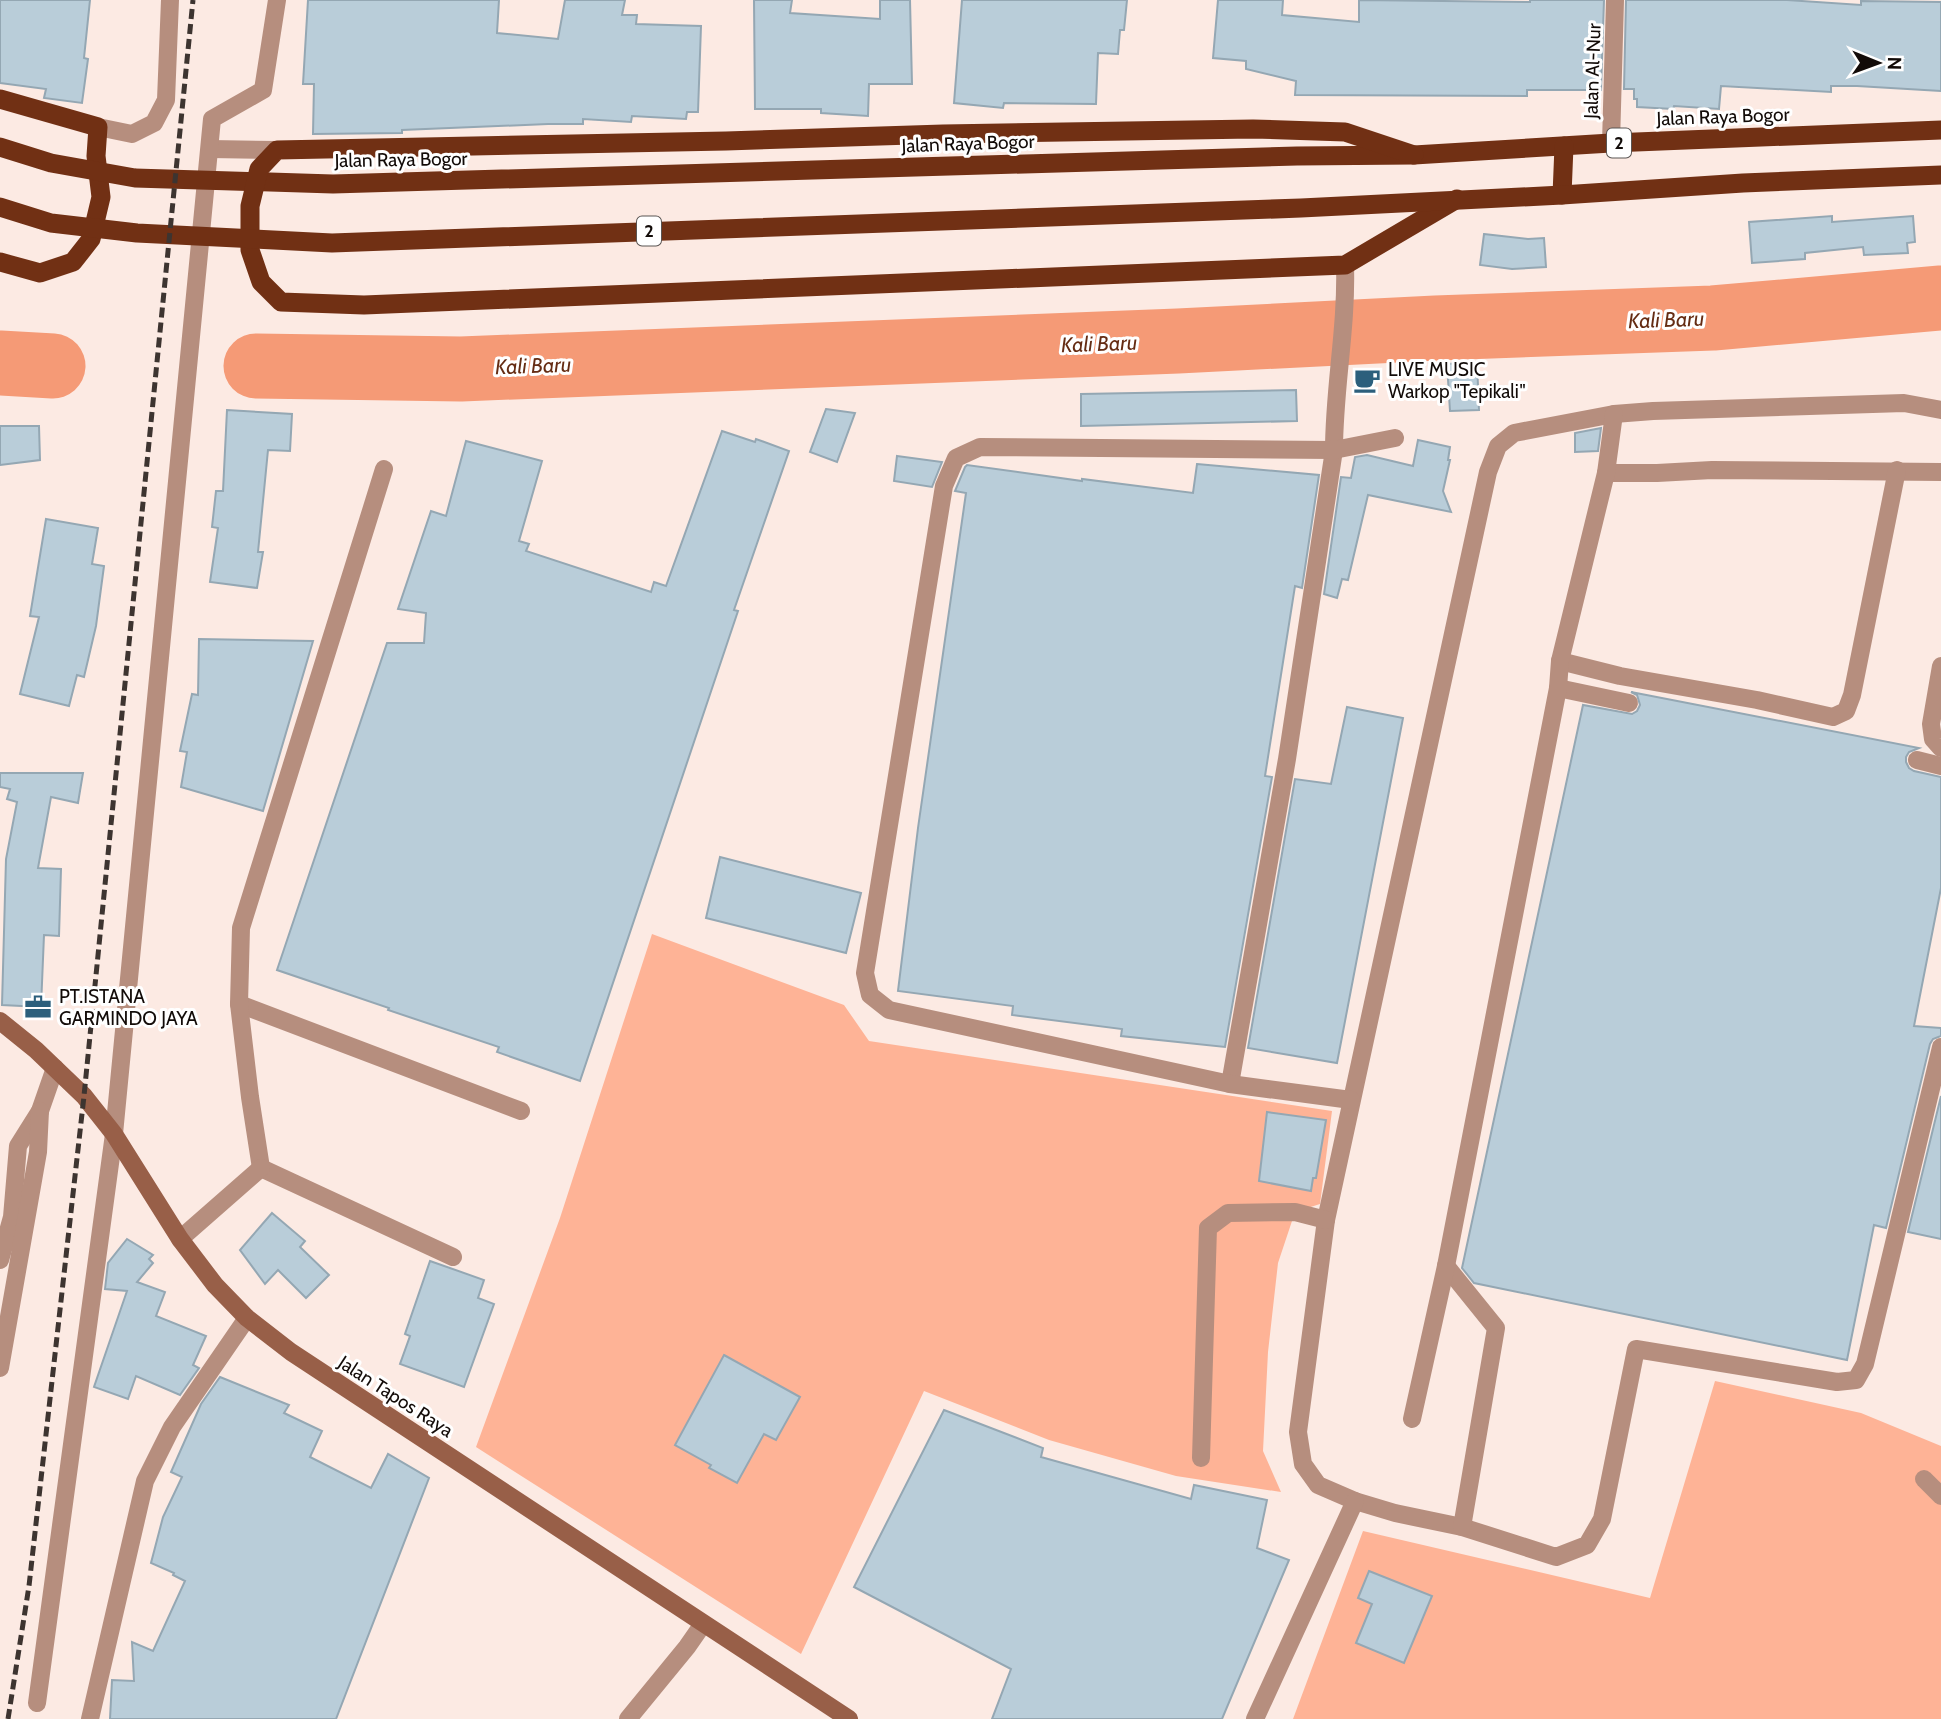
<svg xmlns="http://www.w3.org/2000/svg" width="1941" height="1719" viewBox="0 0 1941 1719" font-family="Cabin,sans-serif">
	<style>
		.green { fill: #feb396 }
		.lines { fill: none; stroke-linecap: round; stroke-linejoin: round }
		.river { stroke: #f59a76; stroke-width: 65 }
		.building { fill: #b9cdd9; stroke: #94a7b3; stroke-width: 2 }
		.service { stroke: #b68e7e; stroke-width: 18 }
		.minor { stroke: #b68e7e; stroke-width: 18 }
		.secondary { stroke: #985f48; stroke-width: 18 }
		.trunk { stroke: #713014; stroke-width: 19 }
		.rail { stroke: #3d3430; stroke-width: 5; stroke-dasharray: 10 5; stroke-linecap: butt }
		.labels { text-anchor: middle; stroke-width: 6; stroke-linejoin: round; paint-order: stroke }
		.shield { fill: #fff; stroke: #595452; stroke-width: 2 }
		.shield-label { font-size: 18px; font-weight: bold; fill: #120b08 }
		.street-label { font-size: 19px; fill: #120b08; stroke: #fff }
		.poi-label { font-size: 19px; fill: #120b08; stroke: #fff; text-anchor: start }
		.water-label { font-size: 21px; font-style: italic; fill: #652c13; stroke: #fff }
	</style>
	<rect width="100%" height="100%" fill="#fceae3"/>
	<!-- green -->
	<g class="green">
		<polygon points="652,934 844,1005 869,1041 1332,1111 1320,1204 1295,1212 1278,1263 1268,1352 1263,1451 1281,1492 1176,1476 1049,1440 924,1391 801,1654 476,1447 560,1218"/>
		<polygon points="1715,1381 1861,1413 1941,1446 1941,1719 1293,1719 1363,1531 1650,1598"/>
	</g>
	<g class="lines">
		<!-- river -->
		<g class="river">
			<polyline points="0,363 53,366"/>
			<polyline points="256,366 461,369 1178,341 1436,328 1713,318 1941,298"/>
		</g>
	</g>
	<!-- building -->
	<g class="building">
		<polygon points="0,0 90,0 84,58 88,59 82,103 44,98 46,89 0,83"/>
		<polygon points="308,0 499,0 497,33 558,39 565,0 625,0 622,15 637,15 636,24 701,26 698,112 687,112 686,119 632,116 631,122 583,119 583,124 548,124 402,130 402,133 313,134 314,84 303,84"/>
		<polygon points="754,0 792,0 790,13 880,19 880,0 910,0 912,84 869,84 868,116 821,113 821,109 755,109"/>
		<polygon points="962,0 1127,0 1124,30 1120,30 1118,54 1098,53 1096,104 1004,103 1003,108 954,103"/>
		<polygon points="1218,0 1283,0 1282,15 1359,22 1359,0 1530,2 1530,0 1604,0 1601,90 1527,90 1527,96 1295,95 1296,81 1246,69 1246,61 1213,58"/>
		<polygon points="1626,0 1787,0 1861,5 1861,1 1941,2 1941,91 1857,86 1831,86 1831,92 1721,86 1719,109 1674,106 1673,109 1637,107 1637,99 1634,99 1634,89 1624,89"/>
		<polygon points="1832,216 1832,222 1913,216 1915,242 1907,243 1908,253 1864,255 1863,247 1805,253 1805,259 1752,263 1749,222"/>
		<polygon points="1484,234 1528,239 1544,238 1546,267 1512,269 1480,265"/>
		<polygon points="1477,362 1479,410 1450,411 1447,364"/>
		<polygon points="1296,390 1297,421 1081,426 1081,394"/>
		<polygon points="826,409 855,413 837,462 810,452"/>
		<polygon points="227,410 292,414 290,451 268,450 258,552 263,552 257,588 210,582 218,528 212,527 216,491 223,491"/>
		<polygon points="0,426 39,426 40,460 0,465"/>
		<polygon points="1601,428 1598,451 1575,452 1575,433"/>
		<polygon points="722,431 755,442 756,439 789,451 734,610 738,611 580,1081 497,1052 499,1047 388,1010 389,1008 277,970 387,643 424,643 426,613 398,609 431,511 446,516 466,441 542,461 519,541 529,544 526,551 651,592 654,582 666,586"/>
		<polygon points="1418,440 1450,447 1448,460 1450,460 1443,491 1451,512 1368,495 1348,580 1342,579 1337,598 1324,594 1341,477 1351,478 1355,457 1367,455 1413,466"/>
		<polygon points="897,456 942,462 932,487 894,481"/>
		<polygon points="1197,464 1319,475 1302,588 1295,586 1265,776 1272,777 1225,1047 1121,1036 1122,1029 1012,1015 1013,1006 898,991 918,828 966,493 955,491 965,467 967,465 1082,481 1082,479 1193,493"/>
		<polygon points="46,519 98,528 92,564 104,566 96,626 84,677 77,675 69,706 20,694 39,617 30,616"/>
		<polygon points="199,639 313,641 263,811 181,787 187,752 180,751 192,694 198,695"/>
		<polygon points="1631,692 1919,748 1909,752 1906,757 1906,762 1909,768 1914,771 1941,777 1941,888 1914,1026 1941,1028 1941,1036 1933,1039 1930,1044 1886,1228 1874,1225 1847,1360 1474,1283 1462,1268 1583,705 1632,714 1637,711 1640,705 1637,695"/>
		<polygon points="1347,707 1403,718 1337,1063 1248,1048 1295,779 1331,784"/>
		<polygon points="0,773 83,773 78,803 51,797 38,868 61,869 59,936 44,935 41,1007 2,1005 6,859 17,802 7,799 10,789 0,787"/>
		<polygon points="720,857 861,893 846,953 706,918"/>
		<polygon points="1941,1096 1941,1239 1908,1232"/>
		<polygon points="1267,1112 1326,1120 1316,1178 1313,1178 1311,1191 1259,1181"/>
		<polygon points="272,1213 305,1241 300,1247 329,1275 306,1298 278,1270 265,1284 240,1250"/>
		<polygon points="127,1239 153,1255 149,1259 153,1263 137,1282 165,1292 156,1316 206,1336 193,1365 199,1368 180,1395 136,1376 128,1399 94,1387 127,1291 105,1289 108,1263"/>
		<polygon points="430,1261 484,1280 478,1298 494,1304 464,1387 400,1364 410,1336 405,1334"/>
		<polygon points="724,1355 800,1397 776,1440 764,1434 737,1483 709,1468 711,1465 675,1445"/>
		<polygon points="220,1377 289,1405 284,1413 322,1431 310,1457 371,1488 388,1454 429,1478 336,1719 110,1719 112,1680 134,1681 132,1642 153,1651 185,1581 173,1575 174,1573 151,1563 163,1517 182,1477 171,1472 201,1404"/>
		<polygon points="944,1410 1043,1448 1041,1457 1191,1499 1194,1485 1267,1500 1257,1548 1289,1560 1222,1719 992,1719 1011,1669 854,1587"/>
		<polygon points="1369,1571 1432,1596 1404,1663 1356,1643 1372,1604 1358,1598"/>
	</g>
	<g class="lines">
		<!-- service -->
		<g class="service">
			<polyline points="1941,410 1904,403 1653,411 1614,414 1514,433 1498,446 1488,472 1326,1220 1298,1432 1303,1464 1318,1485 1355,1501 1395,1513 1462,1527 1556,1557 1587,1545 1602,1519 1636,1349 1837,1382 1856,1380 1865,1364 1941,1047"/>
			<polyline points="1606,473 1657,473 1712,470 1941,472"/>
			<polyline points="1560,661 1620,676 1757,700 1833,717 1846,711 1852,695 1897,470"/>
			<polyline points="1941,666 1931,724 1933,739 1941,748"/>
			<polyline points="1558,688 1629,703"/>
			<polyline points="1917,760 1941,766"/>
			<polyline points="239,1004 521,1111"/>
			<path d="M 1230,1084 L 1287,759 L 1334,450 C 1334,388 1347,327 1345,265"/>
			<polyline points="1351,1100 1230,1084 889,1010 870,995 865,973 944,486 956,458 980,447 1334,450 1395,438"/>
			<polyline points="261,1168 250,1097 239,1004 241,928 384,469"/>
			<polyline points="261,1168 453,1257"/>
			<polyline points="180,1239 261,1168"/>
			<polyline points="0,1260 12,1217 18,1146 40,1111 55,1068"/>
			<polyline points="1446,1266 1496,1328 1462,1527"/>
			<polyline points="0,1368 38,1152 40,1111"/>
			<polyline points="1412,1419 1446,1266 1558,688 1560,661 1606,473 1614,414"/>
			<polyline points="1201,1458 1208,1228 1228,1213 1295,1212 1326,1220"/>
			<polyline points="1924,1479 1941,1496"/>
			<polyline points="628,1719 687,1647 703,1624"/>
			<polyline points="1255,1719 1355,1501"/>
		</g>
		<!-- minor -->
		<g class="minor">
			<polyline points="98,127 132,134 154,123 166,100 170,0"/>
			<polyline points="1611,143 1615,0"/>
			<polyline points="210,149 277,150"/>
			<polyline points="37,1703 114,1134 212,119 263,90 277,0"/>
			<polyline points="90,1719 145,1481 172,1427 247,1318"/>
		</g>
		<!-- secondary -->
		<polyline class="secondary" points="0,1021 36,1050 84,1096 114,1134 180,1239 215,1285 247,1318 291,1352 849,1719"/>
		<!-- trunk -->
		<g class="trunk">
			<polyline points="0,99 98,127 96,156 101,197 91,239 73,262 40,273 0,262"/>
			<polyline points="0,147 51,163 135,178 333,184 1297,156 1414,155 1611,143 1941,130"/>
			<polyline points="1414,155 1345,132 1253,129 943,134 726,141 277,150 259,169 250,206 250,250 261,282 281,302 364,305 1345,265 1457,199"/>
			<polyline points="1562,195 1564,146"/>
			<polyline points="0,207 51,223 137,233 332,243 1301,208 1562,195 1743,183 1941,175"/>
		</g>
		<!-- rail -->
		<polyline class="rail" points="8,1719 29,1586 84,1096 193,0"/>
	</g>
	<!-- icons -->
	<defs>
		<symbol id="cafe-bare" viewBox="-9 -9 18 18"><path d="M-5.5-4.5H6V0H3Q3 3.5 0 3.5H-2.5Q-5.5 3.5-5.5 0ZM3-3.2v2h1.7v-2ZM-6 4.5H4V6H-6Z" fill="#2c5f7c" stroke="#fff" stroke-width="2.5" paint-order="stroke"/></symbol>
		<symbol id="office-bare" viewBox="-9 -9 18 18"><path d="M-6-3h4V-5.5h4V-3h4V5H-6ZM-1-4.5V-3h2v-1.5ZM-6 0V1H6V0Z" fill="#2c5f7c" stroke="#fff" stroke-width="2.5" paint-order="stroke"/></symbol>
	</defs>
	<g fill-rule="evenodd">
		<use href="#cafe-bare" x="1348" y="361" width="38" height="38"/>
		<use href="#office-bare" x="19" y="988" width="38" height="38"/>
	</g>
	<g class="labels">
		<!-- shield labels -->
		<g class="shield">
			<rect x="1607" y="128.5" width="24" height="29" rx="5"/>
			<rect x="637" y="216.5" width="24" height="29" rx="5"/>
		</g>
		<g class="shield-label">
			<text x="1619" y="149">2</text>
			<text x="649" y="237">2</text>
		</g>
		<!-- street labels -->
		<g class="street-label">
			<text transform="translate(1592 71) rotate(-88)" y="7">Jalan Al-Nur</text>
			<text transform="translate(1723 116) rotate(-2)" y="7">Jalan Raya Bogor</text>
			<text transform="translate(968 143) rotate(-2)" y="7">Jalan Raya Bogor</text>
			<text transform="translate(401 159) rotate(-1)" y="7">Jalan Raya Bogor</text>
			<text transform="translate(396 1396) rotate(33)" y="7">Jalan Tapos Raya</text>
		</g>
		<!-- poi labels -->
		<g class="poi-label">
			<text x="1388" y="376">LIVE MUSIC<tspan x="1388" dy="22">Warkop "Tepikali"</tspan></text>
			<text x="59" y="1003">PT.ISTANA<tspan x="59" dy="22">GARMINDO JAYA</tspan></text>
		</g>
		<!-- water labels -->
		<g class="water-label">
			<text transform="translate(1666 320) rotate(-2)" y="7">Kali Baru</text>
			<text transform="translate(1099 344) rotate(-2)" y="7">Kali Baru</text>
			<text transform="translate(533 366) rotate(-2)" y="7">Kali Baru</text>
		</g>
	</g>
	<!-- north arrow -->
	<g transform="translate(1878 63) rotate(91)" stroke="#ffffff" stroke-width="5" paint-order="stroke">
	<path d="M0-5L12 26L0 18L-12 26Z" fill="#120b08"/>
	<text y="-10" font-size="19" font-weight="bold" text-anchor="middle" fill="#120b08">N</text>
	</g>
</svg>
